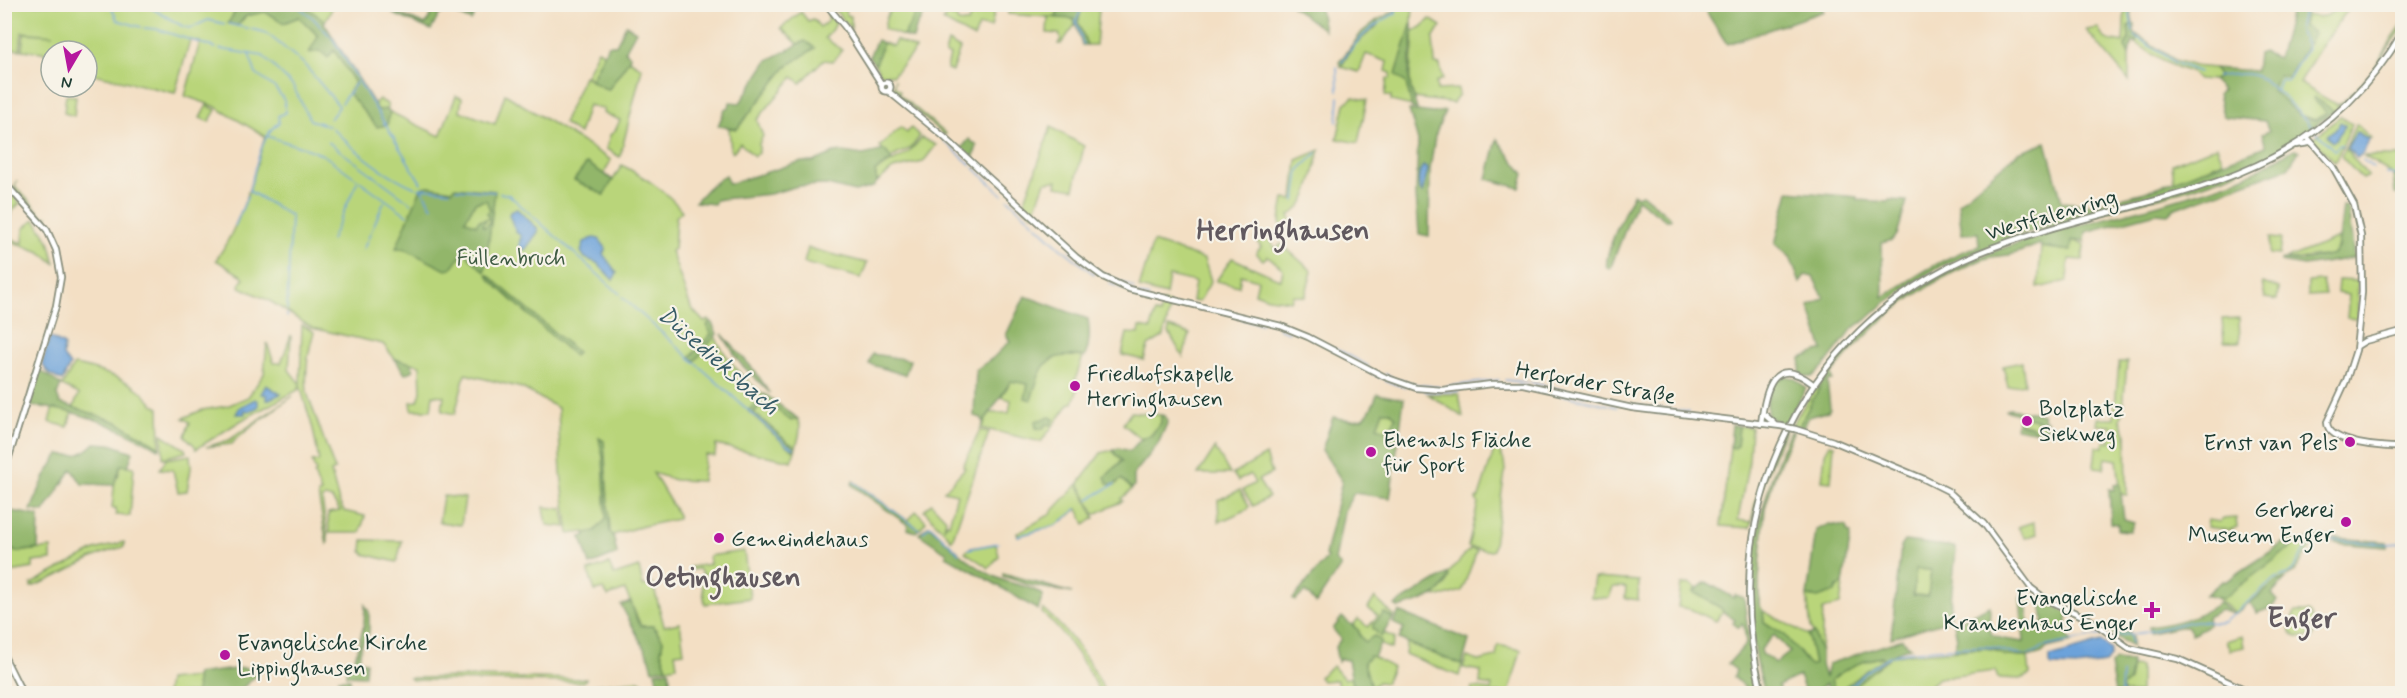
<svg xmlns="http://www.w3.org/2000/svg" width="2407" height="698" viewBox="0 0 2407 698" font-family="Mynerve,sans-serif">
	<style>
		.green { fill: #b9d57a; stroke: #6c8957; stroke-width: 1.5 }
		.forest { fill: #92b66a; stroke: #587a4f; stroke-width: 1.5; fill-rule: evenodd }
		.water { fill: #6ca2da; stroke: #467087; stroke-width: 1.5 }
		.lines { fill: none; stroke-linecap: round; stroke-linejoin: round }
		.stream { stroke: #6ca2da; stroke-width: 1.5 }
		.secondary-casing { stroke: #898e7c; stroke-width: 8 }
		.secondary { stroke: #fff; stroke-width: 4.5 }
		.secondary-bridge-casing { stroke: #898e7c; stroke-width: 8; stroke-linecap: butt }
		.secondary-bridge { stroke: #fff; stroke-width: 4.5 }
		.poi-dot { fill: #b5179e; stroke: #f7f3e8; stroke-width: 2 }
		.labels { text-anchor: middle; stroke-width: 4.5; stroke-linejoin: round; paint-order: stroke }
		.street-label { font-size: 22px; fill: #1f3d34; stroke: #f7f3e8 }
		.park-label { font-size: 22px; fill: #3e5b42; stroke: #f7f3e8 }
		.poi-label { font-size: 22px; fill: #1f3d34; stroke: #f7f3e8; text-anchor: start }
		.water-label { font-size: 24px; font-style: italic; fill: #365b66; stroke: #f7f3e8 }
		.district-label { font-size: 28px; font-weight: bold; fill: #61595f; stroke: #f7f3e8 }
	</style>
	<rect width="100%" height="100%" fill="#f7f3e8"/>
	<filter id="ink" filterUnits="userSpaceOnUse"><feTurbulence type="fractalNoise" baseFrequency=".0167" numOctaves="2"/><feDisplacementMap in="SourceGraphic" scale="12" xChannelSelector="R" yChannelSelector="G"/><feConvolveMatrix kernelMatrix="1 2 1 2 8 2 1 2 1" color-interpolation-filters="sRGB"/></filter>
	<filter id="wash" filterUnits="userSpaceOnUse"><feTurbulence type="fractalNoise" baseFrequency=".008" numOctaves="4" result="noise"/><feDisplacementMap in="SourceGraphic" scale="24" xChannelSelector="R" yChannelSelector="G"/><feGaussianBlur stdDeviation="1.35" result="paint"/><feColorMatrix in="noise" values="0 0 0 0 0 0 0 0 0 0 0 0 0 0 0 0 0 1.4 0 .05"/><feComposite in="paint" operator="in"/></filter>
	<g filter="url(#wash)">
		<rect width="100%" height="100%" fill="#f3dfc4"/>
		<!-- green -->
		<g class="green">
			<path d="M 83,4 L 106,7 L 101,5 L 334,5 L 324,23 L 374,104 L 379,99 L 387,104 L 388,111 L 440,136 L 456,96 L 462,98 L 460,111 L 495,124 L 505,94 L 611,160 L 604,174 L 613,180 L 622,165 C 645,178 666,190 682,211 L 676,217 L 674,249 L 671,251 L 691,308 L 704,322 L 709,320 C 717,352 746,382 771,401 C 778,406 794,413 798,420 C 804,430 794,451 792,461 L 716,445 L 715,456 L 705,455 L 702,481 L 675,480 L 653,473 L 678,515 L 678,519 L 639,527 L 613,535 L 617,554 L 590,565 L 581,537 L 586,536 L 585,532 L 569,534 L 561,474 L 558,408 L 522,388 L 465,374 L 455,414 L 442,411 L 444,396 L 433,395 L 431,410 L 412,410 L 411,402 L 418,401 L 421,392 L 420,365 L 395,359 L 383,344 L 312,328 L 270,301 L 240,287 L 239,285 L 244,278 L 242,276 L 216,260 C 241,224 253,178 265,136 L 214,106 L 185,96 L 200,42 L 190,40 L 175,93 L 94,74 L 94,71 L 87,70 L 87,51 L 51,51 L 51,68 L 45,68 L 46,56 L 43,52 L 22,50 L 24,33 L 53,35 L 22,32 L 20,50 L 5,48 L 5,5 Z"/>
			<polygon points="843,5 847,15 851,16 851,29 834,9 833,7"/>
			<polygon points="893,5 911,5 918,10 903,36 884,29 886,18"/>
			<polygon points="974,5 996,5 991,27 979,26 974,38 943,21 947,14 956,17 958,22 968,23"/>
			<polygon points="1010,5 1058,5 1057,18 1074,19 1075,25 1061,44 1058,44 1061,39 1059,34 1047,33 1048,17 1008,14"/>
			<polygon points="1395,5 1413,5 1412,22 1396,75 1406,83 1412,106 1391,101 1391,97 1385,96 1387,79 1390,79 1391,73 1386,71 1388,62 1366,54 1359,72 1341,67 1353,46 1377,25 1376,21 1395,11"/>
			<path d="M 2125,5 L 2130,5 L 2133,24 L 2128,26 L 2129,38 L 2125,47 L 2129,55 L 2129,81 L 2086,30 L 2099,28 C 2102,42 2111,40 2123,43 Z"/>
			<path d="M 2339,5 L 2351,5 L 2316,54 L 2299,83 L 2337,105 C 2366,87 2385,52 2402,23 L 2402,29 L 2364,83 L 2334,111 L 2314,97 L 2313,99 L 2328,112 L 2315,120 L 2298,115 L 2272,91 L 2278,75 L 2314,33 L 2303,26 L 2305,15 C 2321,18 2329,18 2339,5 Z"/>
			<polygon points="1082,6 1099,9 1096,45 1087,45 1078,22"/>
			<polygon points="801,12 808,21 813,19 820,27 828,21 828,13 836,24 825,38 842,50 833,61 823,60 801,83 793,77 757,120 763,136 759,144 759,153 754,156 740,143 733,152 731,151 729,128 737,129 787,66 814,48 805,41 798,44 781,28"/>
			<path d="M 1430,19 L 1441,26 L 1433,39 L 1435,64 L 1440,65 L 1443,79 L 1436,82 L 1437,90 L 1458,89 L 1459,95 L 1453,103 L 1414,98 C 1404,73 1416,55 1413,31 L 1422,27 Z"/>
			<polygon points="2137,35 2175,60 2194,66 2214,68 2219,78 2212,80 2198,79 2192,73 2162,61 2132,40 2136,42"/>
			<polygon points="896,40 916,49 893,75 881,74 875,65 883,43 893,46"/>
			<polygon points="948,42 960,49 952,71 947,69 950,55 945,54"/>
			<polygon points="598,50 604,53 592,79 586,75"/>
			<polygon points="629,60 642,68 620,157 606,149 610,135 615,131 620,120 603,113 604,109 588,105 579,134 563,123 584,76 608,90"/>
			<polygon points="895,79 894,86 900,91 899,94 946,134 944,135 893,91"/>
			<polygon points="66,95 76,96 74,116 64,113"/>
			<polygon points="1353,97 1367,100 1358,143 1337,139 1345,104"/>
			<polygon points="207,105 216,110 209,122 200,118"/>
			<polygon points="2340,116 2352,124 2335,162 2313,139"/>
			<polygon points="2356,124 2371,138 2369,139 2357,132 2345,148 2368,176 2362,179 2341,156"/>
			<polygon points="901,127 907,133 911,128 920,136 911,148 890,158 880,146"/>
			<polygon points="1051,127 1084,146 1074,189 1056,186 1057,181 1045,182 1033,215 1023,206"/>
			<polygon points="922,138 936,145 923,162 893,169 877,182 875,171 908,153"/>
			<polygon points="2217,146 2223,161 2174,182 2172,164"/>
			<path d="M 1320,150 C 1314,168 1309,209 1289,215 L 1294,229 L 1282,233 L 1280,220 L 1284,199 L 1293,200 L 1297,160 Z"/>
			<polygon points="2364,156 2402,156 2402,175 2393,175"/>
			<polygon points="17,180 15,186 44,217 48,216 46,221 14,189"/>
			<polygon points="4,187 20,203 11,212 7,238 23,243 24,228 35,219 49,241 55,263 40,252 5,239"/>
			<polygon points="1268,238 1276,249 1281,244 1312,271 1305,297 1293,295 1291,301 1268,298 1255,293 1258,280 1241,275 1239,286 1216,281 1232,258 1281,280 1283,269 1268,256 1263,260 1256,253 1261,247 1255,239"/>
			<polygon points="2270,238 2281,239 2279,255 2269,254"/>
			<path d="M 2339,238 C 2336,262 2327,254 2310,257 C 2300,259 2295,260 2285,259 Z"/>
			<polygon points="2072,240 2084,245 2083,260 2069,259 2067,281 2038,288 2041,247 2070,251"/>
			<polygon points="1153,242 1204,259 1211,281 1199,302 1192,301 1195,282 1169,276 1166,295 1139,288"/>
			<polygon points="808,248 867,263 861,278 804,263"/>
			<polygon points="2338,280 2358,281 2358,319 2347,318 2349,295 2337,293"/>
			<polygon points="2322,281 2325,295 2308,296 2308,282"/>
			<polygon points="2262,283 2278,288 2277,300 2265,298"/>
			<polygon points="1162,302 1169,303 1170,307 1164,336 1148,346 1144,360 1122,355 1127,333 1139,334 1140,327 1151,329 1155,313 1160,314"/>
			<polygon points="2239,318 2240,342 2224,342 2222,319"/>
			<path d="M 302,325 L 314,332 C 308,351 305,373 307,393 L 335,470 L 331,472 L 339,502 L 344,511 L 365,516 L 360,533 L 329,533 L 328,513 L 340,511 L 332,499 L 325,497 L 322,499 L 328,541 L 327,545 L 318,494 L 321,493 L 314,474 L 316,472 L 312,462 L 319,461 L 313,429 L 300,386 L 298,390 L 242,420 L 196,449 L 195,446 L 185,436 L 190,422 L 183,418 L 202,410 L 227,406 L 248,397 L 264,374 L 267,343 L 274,363 L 281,363 L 291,335 L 289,370 L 300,384 Z"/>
			<polygon points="1169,327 1190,334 1183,357 1169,333"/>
			<polygon points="1060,355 1083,357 1075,380 1080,382 1073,403 1070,403 1041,442 981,428 990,413 1009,413 1011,400 1001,397 1011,381 1029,384 1042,367"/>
			<polygon points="2022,362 2025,384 2008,387 2003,366"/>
			<polygon points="2119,362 2127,362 2123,407 2120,420 2126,432 2127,495 2121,494 2117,460 2106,458 2104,468 2094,467 2096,447 2103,447 2104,442 2110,442 2111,426 2097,425 2098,418 2114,418"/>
			<path d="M 74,365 C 92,368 124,378 138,389 C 146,395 150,403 159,408 L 160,447 L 117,422 L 73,408 L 79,394 L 62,386 Z"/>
			<polygon points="1823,376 1825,380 1798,427 1791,426"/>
			<polygon points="1428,394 1459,394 1463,417"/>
			<polygon points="293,396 237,438 232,444 206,447 229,440"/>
			<polygon points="53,407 72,413 68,427 49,422"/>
			<polygon points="1383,411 1390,411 1396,417 1389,432 1385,430 1351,464 1377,427"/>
			<polygon points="1131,412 1161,415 1161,423 1151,435 1141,439 1123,424"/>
			<polygon points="2021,416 2044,422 2043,432 2035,431 2032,426 2020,424"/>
			<polygon points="1739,426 1751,427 1749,460 1738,520 1751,522 1760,482 1762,482 1783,431 1778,429 1785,430 1766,475 1750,528 1721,526 1730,447 1737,446"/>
			<polygon points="980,430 989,432 952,540 924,510 931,503 946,519 944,528 947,523 949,524 957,494 944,491 965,468 963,466"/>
			<polygon points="162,434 185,449 186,452 163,458"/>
			<polygon points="1496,444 1504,461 1505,472 1493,550 1491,551 1468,547 1478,503 1476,499 1479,497"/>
			<polygon points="1830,444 1834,445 1831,482 1822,481 1825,453"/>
			<polygon points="1215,448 1230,474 1198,474"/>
			<polygon points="1112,450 1122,460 1106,477 1121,479 1132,489 1121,499 1123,501 1095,514 1079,483 1101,453"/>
			<polygon points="190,455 191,468 187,491 178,492 173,470 160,469 166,459"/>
			<polygon points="1266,455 1272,473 1258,480 1269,497 1253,506 1243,490 1255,483 1250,474 1238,481 1233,474"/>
			<polygon points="121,464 134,467 130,516 116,515 116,508 112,508 115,478 118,477"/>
			<polygon points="1078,484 1095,518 1085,524 1078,509 1057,525 1018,536 1017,533 1049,515"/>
			<polygon points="1240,490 1249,506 1248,509 1219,522 1218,500"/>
			<polygon points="443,496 465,498 461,525 439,522"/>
			<polygon points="544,507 563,509 566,527 547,525"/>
			<polygon points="916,511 926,521 920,529 908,521"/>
			<polygon points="2236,518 2237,527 2230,530 2207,527 2208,520 2220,522 2221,519"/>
			<polygon points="2033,522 2037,534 2025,538 2018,527"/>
			<polygon points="2316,537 2330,537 2331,543 2319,542 2311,546 2294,573 2277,582 2236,613 2216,598 2205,595 2223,581 2225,582 2290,539 2297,543"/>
			<polygon points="363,540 402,541 397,562 364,554 362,551"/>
			<path d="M 124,542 L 124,547 C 90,554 64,577 31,587 L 31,584 L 95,550 Z"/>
			<polygon points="996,544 999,556 989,568 965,552 970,548"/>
			<polygon points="9,547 16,552 51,548 51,560 33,562 33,568 5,573"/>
			<polygon points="1470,549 1477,550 1462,591 1445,596 1433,596 1446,585 1449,576 1447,575"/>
			<polygon points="744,551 750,598 705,604 701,578 707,578 707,575 703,574 699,569 691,570 690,567 710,564 709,556"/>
			<polygon points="609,564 614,575 639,567 643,586 653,584 664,626 680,623 684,652 675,653 677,666 667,668 661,651 663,640 653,626 641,626 625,590 608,596 603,589 595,591 588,571"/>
			<polygon points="1916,569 1931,570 1929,596 1913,595"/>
			<polygon points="1594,578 1639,581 1638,600 1625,598 1626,587 1613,587 1609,598 1591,597"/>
			<polygon points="1690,584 1696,588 1693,592 1721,608 1723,612 1716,621 1690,609 1678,607 1681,585"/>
			<polygon points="1843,585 1840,605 1823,609 1821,652 1811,628 1807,596 1816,597"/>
			<polygon points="1375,598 1394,616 1393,618 1384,613 1381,636 1384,633 1395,638 1391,649 1381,645 1381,641 1365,642 1359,634 1359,631 1353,625 1358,619 1368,627 1378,616 1368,608"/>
			<path d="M 1043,609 C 1067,629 1094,665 1105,693 L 1100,693 C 1089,669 1063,630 1042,613 Z"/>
			<path d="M 1763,611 L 1808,635 L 1814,665 L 1810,666 C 1797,647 1784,635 1764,622 Z"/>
			<polygon points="2295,612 2308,612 2311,614 2313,621 2311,632 2315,633 2312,638 2297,637 2290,633 2289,626"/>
			<polygon points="2242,636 2244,647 2230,650 2226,641"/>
			<polygon points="1407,643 1462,665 1459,676 1405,654"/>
			<polygon points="1498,645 1521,650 1509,693 1471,693 1472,687 1491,690 1492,686 1480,684 1481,671 1463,668 1467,657 1479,661 1496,657"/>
			<path d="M 1987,648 C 2004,652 2007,658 2028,657 L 2030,674 L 2021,679 L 1998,678 L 1995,671 L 1938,678 L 1925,690 L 1918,686 L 1882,693 L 1843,694 L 1893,655 Z"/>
			<polygon points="1370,655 1392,667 1386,683 1378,682 1371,688 1373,693 1338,693 1337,680 1322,681 1319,677 1333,666 1344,679 1352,677 1353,685 1369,686 1364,661"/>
			<path d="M 1882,657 L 1884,658 L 1836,693 L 1831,680 C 1847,667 1862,660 1882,657 Z"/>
			<polygon points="2132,666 2140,667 2140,693 2123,693 2122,687 2129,681"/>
			<polygon points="196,677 197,693 166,694 168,680"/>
			<polygon points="472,677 586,679 584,682 412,680 410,678"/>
			<polygon points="639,680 645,684 647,693 591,693 591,688 595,685"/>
		</g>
		<!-- forest -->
		<g class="forest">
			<polygon points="1293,4 1319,5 1324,30 1292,6"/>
			<polygon points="239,5 303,5 325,21 324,23 374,104 378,110 387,109 390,112 387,125 377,127 348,93 355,83 334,50 328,58 320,51 309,53 318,36 299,17 284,23 265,12 246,16 237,26 228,23"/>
			<polygon points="433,5 452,5 450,8 470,18 478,5 480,5 471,21 447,10 439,15 431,30 393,14 395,12 425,25 436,7"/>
			<polygon points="1058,5 1100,5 1099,9 1082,7 1078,22 1087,45 1082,45 1074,19 1048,17 1057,17"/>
			<polygon points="1702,5 1820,5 1824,11 1727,44"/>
			<path d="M 2293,5 L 2307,5 L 2303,26 L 2314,33 L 2289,77 L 2278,75 L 2272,91 L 2299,115 L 2315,120 L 2327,113 L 2313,99 L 2314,97 L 2334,111 L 2281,151 L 2229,175 L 2192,188 L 2012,237 L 1937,268 L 1885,303 L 1866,320 L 1853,328 L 1823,367 L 1812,377 L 1806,377 L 1800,373 L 1801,358 L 1823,350 L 1809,306 L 1824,298 L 1813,277 L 1805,275 L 1800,283 L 1790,257 L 1775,244 L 1789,191 L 1857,197 L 1857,200 L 1888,202 L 1889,200 L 1907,201 L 1897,235 L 1892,240 L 1882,243 L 1883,297 C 1914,278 1944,256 1979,246 L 1978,233 L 1962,234 L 1958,203 L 2019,152 L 2046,142 L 2062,202 L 2093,205 L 2145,192 L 2266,146 L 2262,134 L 2269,131 L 2265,121 L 2226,117 L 2223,115 L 2218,94 L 2222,90 L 2212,80 L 2219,77 L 2214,68 L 2256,71 L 2258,54 L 2263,52 L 2278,58 Z"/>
			<polygon points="918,10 924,14 917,25 913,39 903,36"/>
			<polygon points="1376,21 1378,25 1353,46 1341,67 1339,62 1362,32"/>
			<path d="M 1412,22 C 1414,39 1410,53 1409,70 C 1408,84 1413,96 1417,109 L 1412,108 L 1406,83 L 1396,75 Z"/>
			<polygon points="2135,24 2134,32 2137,35 2136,43 2132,41 2129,55 2125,47 2129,38 2128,26"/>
			<polygon points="626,25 636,31 625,51 630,55 629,60 608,90 591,81 608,45 616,45"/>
			<polygon points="877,40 883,43 875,65 869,57"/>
			<polygon points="805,41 815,48 787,66 737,129 718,126 725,109 729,108 730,102 740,103 768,60"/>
			<polygon points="1409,110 1433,113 1445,111 1435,136 1430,170 1429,236 1419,234 1416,195 1418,141"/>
			<polygon points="969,139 977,146 973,159 961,149"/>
			<polygon points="1497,139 1524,174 1520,188 1487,179"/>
			<path d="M 2295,149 L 2299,151 L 2288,168 L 2173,209 L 2168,214 L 2156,213 L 2086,232 L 2085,242 L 2072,240 L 2071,251 L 2041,247 L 2040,244 C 2030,248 2019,253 2009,255 C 1997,256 1986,257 1974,263 C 1918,286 1868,327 1831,375 L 1832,380 L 1827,381 L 1830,408 L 1828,411 L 1809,417 L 1802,429 L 1798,427 C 1812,403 1824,375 1843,354 C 1936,245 2055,236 2183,197 C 2206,191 2229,183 2251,173 C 2266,166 2280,156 2295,149 Z"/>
			<polygon points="885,150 892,160 875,171 877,182 873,187 855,192 827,185 798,186 770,194 722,199 716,200 714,204 695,202 708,188 725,175 729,184 799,162 813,162 834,153 843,152 863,155"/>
			<polygon points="587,163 613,180 604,195 574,180"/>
			<polygon points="2393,175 2402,175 2402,196 2395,194"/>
			<path d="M 429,186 L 452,190 L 455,187 L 495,191 L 485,272 L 464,252 L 451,269 L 446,270 L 405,249 L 396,248 L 420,191 L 423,187 ZM 486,200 L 490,210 L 487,213 L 490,222 L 485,227 L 482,225 L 487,219 L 478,221 L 476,225 L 465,220 L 475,203 Z"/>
			<path d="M 1633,194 L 1638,196 L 1642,194 L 1671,218 L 1670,220 L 1666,220 L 1637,199 L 1610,269 L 1607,268 C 1603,254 1626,209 1633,194 Z"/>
			<polygon points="2343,206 2348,207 2354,258 2304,266 2280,262 2280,260 2302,261 2333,254 2338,248"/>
			<polygon points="487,274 577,352 574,356 489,279"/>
			<path d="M 1025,296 L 1088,319 C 1090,333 1090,343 1085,357 C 1044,351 1042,365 1031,400 L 1025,398 L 1028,384 L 1011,381 L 983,423 L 982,418 L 974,416 L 976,370 L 994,357 L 1010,341 L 1006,335 Z"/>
			<polygon points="711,321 717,334 695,361 690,357 711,334 707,325"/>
			<polygon points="722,334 754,370 770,393 740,363"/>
			<polygon points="872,354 910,360 905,375 869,364"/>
			<polygon points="395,359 412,363 413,370 405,374"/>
			<path d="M 38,369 L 61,385 L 57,395 L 60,403 L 117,422 L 160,447 L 159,449 C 116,426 76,408 27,406 Z"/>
			<path d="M 1786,376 L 1794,378 L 1806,388 L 1785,425 L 1768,417 C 1765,401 1768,380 1786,376 Z"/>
			<polygon points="765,394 798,419 791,421 764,400 754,413 789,443 795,446 794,450 787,446 748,411"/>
			<path d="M 1377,394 L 1404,399 L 1390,498 L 1354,493 L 1344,511 L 1335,561 L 1341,566 L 1316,603 L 1305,592 L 1295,601 L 1293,599 L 1327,558 L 1325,555 L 1342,481 L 1322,450 L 1333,417 C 1360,423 1368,422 1377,394 ZM 1383,411 L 1390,411 L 1396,417 L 1389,432 L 1377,427 Z"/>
			<path d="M 2010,409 L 2043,414 L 2044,421 L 2047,421 L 2045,433 L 2016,428 L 2018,414 L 2005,410 ZM 2021,416 L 2044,422 L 2043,431 L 2036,431 L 2032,426 L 2020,424 Z"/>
			<polygon points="1161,415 1165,416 1168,421 1158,444 1134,474 1134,486 1132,489 1121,479 1115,485 1108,484 1105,477 1122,461 1112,450 1119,448 1130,451 1141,439 1151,435 1161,423"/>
			<polygon points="1050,417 1054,419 1051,425 1046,424 1043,429 1036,428 1035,421"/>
			<polygon points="1732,425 1739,426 1737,446 1735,448 1730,447"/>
			<polygon points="1778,429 1783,431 1762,482 1760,482"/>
			<path d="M 1790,431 L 1793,432 L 1776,472 L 1765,508 L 1759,579 L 1759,604 L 1763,611 L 1764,622 L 1785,635 L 1810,666 L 1814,664 L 1808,635 L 1814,633 L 1821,653 L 1821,664 L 1825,678 L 1828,664 L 1902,639 L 1911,648 C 1880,651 1863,693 1831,693 L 1826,684 L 1813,693 L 1798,693 L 1804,689 L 1799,676 L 1778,686 L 1781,693 L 1765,693 C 1738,607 1753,513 1790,431 ZM 1774,635 L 1790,652 L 1776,663 L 1762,654 L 1761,649 ZM 1882,657 L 1884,658 L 1836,693 L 1831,680 C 1847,667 1862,660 1882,657 Z"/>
			<polygon points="599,438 604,441 610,532 613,535 617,554 590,565 581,537 586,536 585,533 595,531 606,519 603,457"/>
			<path d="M 95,443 L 110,444 L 133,452 L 128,466 L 121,465 L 114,485 L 82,484 L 72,469 L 44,512 L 31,510 L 45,476 L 59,454 C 76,457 83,455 95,443 Z"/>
			<polygon points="853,481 919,529 916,532 907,529 908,525 852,485"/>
			<polygon points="2120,484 2124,520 2134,523 2130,531 2118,530 2118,524 2111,523 2109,489 2114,490 2114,485"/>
			<polygon points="5,510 39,516 38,549 16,552 5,546"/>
			<polygon points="1829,524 1847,527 1847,532 1851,533 1843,585 1837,587 1835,592 1818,598 1807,596 1816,530"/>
			<path d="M 929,525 C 951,546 972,567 1000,579 C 1013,585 1032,586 1043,595 L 1038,610 L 992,582 L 946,556 L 947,553 L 919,534 Z"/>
			<polygon points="2334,538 2387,542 2387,547 2335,543"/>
			<polygon points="2290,539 2297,543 2222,599 2205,595 2223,581 2225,582"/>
			<path d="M 1905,541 L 1954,547 L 1956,550 L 1949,620 L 1891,638 L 1901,547 ZM 1916,569 L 1931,570 L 1928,596 L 1913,595 Z"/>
			<polygon points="1003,573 1072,593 1029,585 1003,576"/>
			<path d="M 1447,574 L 1449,576 C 1440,600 1420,601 1399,608 L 1395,605 Z"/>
			<polygon points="2286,579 2272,594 2278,601 2270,608 2257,613 2250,603 2277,582"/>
			<polygon points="1706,582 1734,598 1735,595 1744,598 1751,659 1759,693 1750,693 1734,677 1736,670 1728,664 1746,644 1744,627 1742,624 1739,628 1733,623 1735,620 1723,612 1721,608 1693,592"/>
			<polygon points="2025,595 2029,626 2044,623 2041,600 2068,613 2066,633 2072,642 2047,648 2042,653 2028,657 2005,656 1995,650 1987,648 1954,650 1957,638 1954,623 1990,606 1989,627 1992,635 2003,639 2024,642 2020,598"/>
			<polygon points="631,602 637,620 641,626 653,626 663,640 661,651 667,668 653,670 650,659 621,605"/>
			<path d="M 2219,603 L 2234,614 L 2220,610 L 2207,617 L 2208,625 L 2192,634 L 2188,627 L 2179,627 L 2150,633 L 2149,627 C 2175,623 2197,618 2219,603 Z"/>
			<polygon points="365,605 369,612 369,633 361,646 359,661 366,662 365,676 346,675 347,660 354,661 364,625"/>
			<polygon points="1399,612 1469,640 1462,665 1399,639 1404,628 1393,623"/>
			<polygon points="1384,613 1393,618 1381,637 1373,629 1373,625"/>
			<polygon points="1342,617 1359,631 1359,635 1365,642 1374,636 1381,641 1374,657 1370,656 1364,662 1371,688 1353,685 1348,660 1340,659 1338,662 1335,647 1341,639 1333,629"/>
			<polygon points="2128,630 2129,635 2132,637 2132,647 2108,631"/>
			<polygon points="2115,660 2132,662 2129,681 2122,687 2123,693 2115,693 2110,665"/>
			<path d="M 243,668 L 261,670 C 235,698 235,694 197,693 L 196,674 Z"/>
			<polygon points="669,670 671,690 660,692 655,672"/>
			<polygon points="338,679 350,679 349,693 337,693"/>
		</g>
		<!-- water -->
		<g class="water">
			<polygon points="2340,122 2346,125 2335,140 2332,142 2327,135 2338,127"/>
			<polygon points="2356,132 2369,139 2364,152 2357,158 2347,148"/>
			<path d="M 1423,166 L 1428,169 L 1422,193 C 1417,187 1418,172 1423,166 Z"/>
			<polygon points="517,209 538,229 538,232 525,250 519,246 521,236 516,232 509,215 510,212"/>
			<polygon points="593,238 599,239 606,248 603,254 617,273 613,280 597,263 585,258 581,252 584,242"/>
			<polygon points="50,337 64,345 63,356 70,365 62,381 49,374 42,364"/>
			<polygon points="266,385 281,394 267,400 267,395 261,394"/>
			<polygon points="255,399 258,401 258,407 249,411 244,410 245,414 236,414 240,407"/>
			<polygon points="2101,642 2111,650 2110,657 2105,663 2077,667 2052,666 2050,664 2050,657"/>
		</g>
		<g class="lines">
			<!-- stream -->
			<g class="stream">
				<polyline points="107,4 112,8 117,20 141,27"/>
				<polyline points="139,4 151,8 184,27 191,28 208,20 225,24"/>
				<polyline points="295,4 313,18 333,39 421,183"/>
				<polyline points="2128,4 2133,31"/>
				<polyline points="156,7 157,4"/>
				<polyline points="229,24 264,32 270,36 303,63 339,106"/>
				<polyline points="144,28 156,29 216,48"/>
				<polyline points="2135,36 2176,63 2199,72"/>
				<polyline points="1083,44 1076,21 1084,4"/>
				<polyline points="220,49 263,56 293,86 310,120 329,126"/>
				<path d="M 249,54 L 256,74 L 275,88 L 284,100 L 286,112 L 278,116 L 279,123 C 262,131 255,172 249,190"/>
				<path d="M 1342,62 C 1357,39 1372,25 1396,13 L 1396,9 L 1403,4"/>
				<polyline points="1337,67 1338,91"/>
				<path d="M 2216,77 C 2227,75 2242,72 2253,75 C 2272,79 2318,135 2335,151 L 2339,144 L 2342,145"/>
				<polyline points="2276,91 2280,79 2288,80 2307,48 2299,30 2305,4"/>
				<polyline points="341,103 356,83"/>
				<polyline points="330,119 339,107"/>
				<polyline points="1337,122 1339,97"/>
				<path d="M 332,128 C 356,152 385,175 416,188"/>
				<polyline points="267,136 301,147"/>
				<polyline points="944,141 971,165"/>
				<polyline points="328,142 411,203"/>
				<polyline points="303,147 323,155"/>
				<polyline points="325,156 407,215"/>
				<polyline points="2363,160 2373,168"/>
				<polyline points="974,168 1003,195"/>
				<polyline points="2386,174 2402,175"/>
				<polyline points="423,188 450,191"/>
				<polyline points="419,189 421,188 432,207"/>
				<polyline points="456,189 495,192"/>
				<polyline points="249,191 291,216 287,310"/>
				<polyline points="500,193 509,195 620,294"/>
				<polyline points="1008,199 1035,224"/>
				<polyline points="1295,201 1299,170 1317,153"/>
				<polyline points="235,226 248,195"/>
				<polyline points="1037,226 1063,250"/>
				<polyline points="331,240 357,182"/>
				<polyline points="1071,249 1086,261"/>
				<polyline points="363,250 384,202"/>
				<polyline points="1065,251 1094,274"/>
				<polyline points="1102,273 1113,279"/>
				<polyline points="1116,280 1134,288"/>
				<polyline points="1110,283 1116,286"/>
				<polyline points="1119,287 1134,293"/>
				<polyline points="1138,295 1149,297"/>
				<polyline points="622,297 787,445 794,448"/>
				<polyline points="287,314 287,317"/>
				<polyline points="1242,319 1262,324"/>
				<polyline points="1278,328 1289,332"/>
				<polyline points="1335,348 1368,366"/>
				<polyline points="1347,360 1352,362"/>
				<polyline points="1355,364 1382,378"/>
				<polyline points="1385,374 1391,377"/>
				<polyline points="1399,380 1419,385 1439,387"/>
				<polyline points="1505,380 1533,383 1585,395"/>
				<polyline points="1386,381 1405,387"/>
				<polyline points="1517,386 1527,387"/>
				<polyline points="1445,387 1499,380"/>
				<polyline points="1425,391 1459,391"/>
				<polyline points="1558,394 1617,407"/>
				<polyline points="1614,402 1646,407"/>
				<polyline points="1650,407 1688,412"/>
				<polyline points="1656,413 1666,414"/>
				<polyline points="854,482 919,529"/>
				<polyline points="1089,499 1115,484"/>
				<polyline points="923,532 930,525 959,553"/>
				<polyline points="1018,536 1057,525 1077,509"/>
				<polyline points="968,549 998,543"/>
				<path d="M 2114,635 C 2143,636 2168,625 2196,621 C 2206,620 2214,625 2224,622 L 2275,579 L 2292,572 L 2307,546 L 2319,539 L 2387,544 L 2402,543"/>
				<polyline points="2130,635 2131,643"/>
				<path d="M 1840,694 C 1855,683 1876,661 1893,655 C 1902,651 1981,645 1990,647 C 2010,651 2023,663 2043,647 L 2106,634"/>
				<polyline points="2121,694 2122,673"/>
			</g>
		</g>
	</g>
	<g filter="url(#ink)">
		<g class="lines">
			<defs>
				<g id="secondary">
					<polyline points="826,4 845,27 882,85"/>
					<circle cx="886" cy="87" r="4.5"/>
					<polyline points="888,91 943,136 1076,257 1103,277 1129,289 1281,326 1308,337 1385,377 1416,388 1442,390 1492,384 1523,384 1632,408 1781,426"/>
					<path d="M 2307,137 L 2333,167 L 2354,205 L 2361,236 L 2362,292 L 2356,350 L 2346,381 L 2327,422 C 2327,444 2386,448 2402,447"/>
					<polyline points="2296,145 2309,143"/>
					<polyline points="4,182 47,230 56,250 61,277 56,306 4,473"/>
					<polyline points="2357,346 2365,341 2402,331"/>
					<polyline points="1765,415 1775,424"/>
					<path d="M 1761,424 C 1765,390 1773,353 1813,384"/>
					<polyline points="1795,429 1833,441 1924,479 1948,491 1984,524 2031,588 2047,600 2089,619 2129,648 2178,659 2255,694"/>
					<polyline points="4,656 23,694"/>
					<path d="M 1762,694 C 1741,610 1745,525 1780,446 C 1819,358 1889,289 1979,253 C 2138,189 2303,203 2402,33"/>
				</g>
			</defs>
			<!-- secondary casing -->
			<use href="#secondary" class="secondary-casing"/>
			<!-- secondary -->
			<use href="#secondary" class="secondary"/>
			<defs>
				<polyline id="secondary-bridge" points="1781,426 1795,429"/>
			</defs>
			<!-- secondary-bridge casing -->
			<use href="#secondary-bridge" class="secondary-bridge-casing"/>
			<!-- secondary-bridge -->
			<use href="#secondary-bridge" class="secondary-bridge"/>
		</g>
	</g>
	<!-- markers -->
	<g class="poi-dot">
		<circle cx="1075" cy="386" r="6"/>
		<circle cx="2027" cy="421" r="6"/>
		<circle cx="2350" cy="442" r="6"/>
		<circle cx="1371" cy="452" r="6"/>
		<circle cx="2346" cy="522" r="6"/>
		<circle cx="719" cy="538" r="6"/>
		<path d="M2149 601h6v6h6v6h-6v6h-6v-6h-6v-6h6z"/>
		<circle cx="225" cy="655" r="6"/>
	</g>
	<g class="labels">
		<!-- street labels -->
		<g class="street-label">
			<text transform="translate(2051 214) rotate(-16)" y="8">Westfalenring</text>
			<text transform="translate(1596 382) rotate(10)" y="8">Herforder Straße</text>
		</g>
		<!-- park labels -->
		<g class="park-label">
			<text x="511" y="265">Füllenbruch</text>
		</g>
		<!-- poi labels -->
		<g class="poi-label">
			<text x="1087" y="381">Friedhofskapelle<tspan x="1087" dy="25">Herringhausen</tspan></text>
			<text x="2039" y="416">Bolzplatz<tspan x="2039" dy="25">Siekweg</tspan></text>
			<text x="1383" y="447">Ehemals Fläche<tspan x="1383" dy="25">für Sport</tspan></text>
			<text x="2338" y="450" text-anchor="end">Ernst van Pels</text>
			<text x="2334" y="517" text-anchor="end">Gerberei<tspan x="2334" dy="25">Museum Enger</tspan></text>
			<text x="731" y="546">Gemeindehaus</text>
			<text x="2138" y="605" text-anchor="end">Evangelische<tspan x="2138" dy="25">Krankenhaus Enger</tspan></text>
			<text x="237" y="650">Evangelische Kirche<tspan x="237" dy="25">Lippinghausen</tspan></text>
		</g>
		<!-- water labels -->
		<g class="water-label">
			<text transform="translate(719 360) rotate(41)" y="8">Düsedieksbach</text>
		</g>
		<!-- district labels -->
		<g class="district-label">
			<text x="1283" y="239">Herringhausen</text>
			<text x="723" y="586">Oetinghausen</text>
			<text x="2302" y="627">Enger</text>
		</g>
	</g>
	<!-- margin -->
	<rect width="2407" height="698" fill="none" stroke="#f7f3e8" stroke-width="24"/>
	<!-- north arrow -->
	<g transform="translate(69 69) rotate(190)"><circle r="28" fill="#f7f3e8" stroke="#a1aaa0" stroke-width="1.5"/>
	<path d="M0-4.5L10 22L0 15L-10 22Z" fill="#b5179e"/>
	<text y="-9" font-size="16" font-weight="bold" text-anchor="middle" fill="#1f3d34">N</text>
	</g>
</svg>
